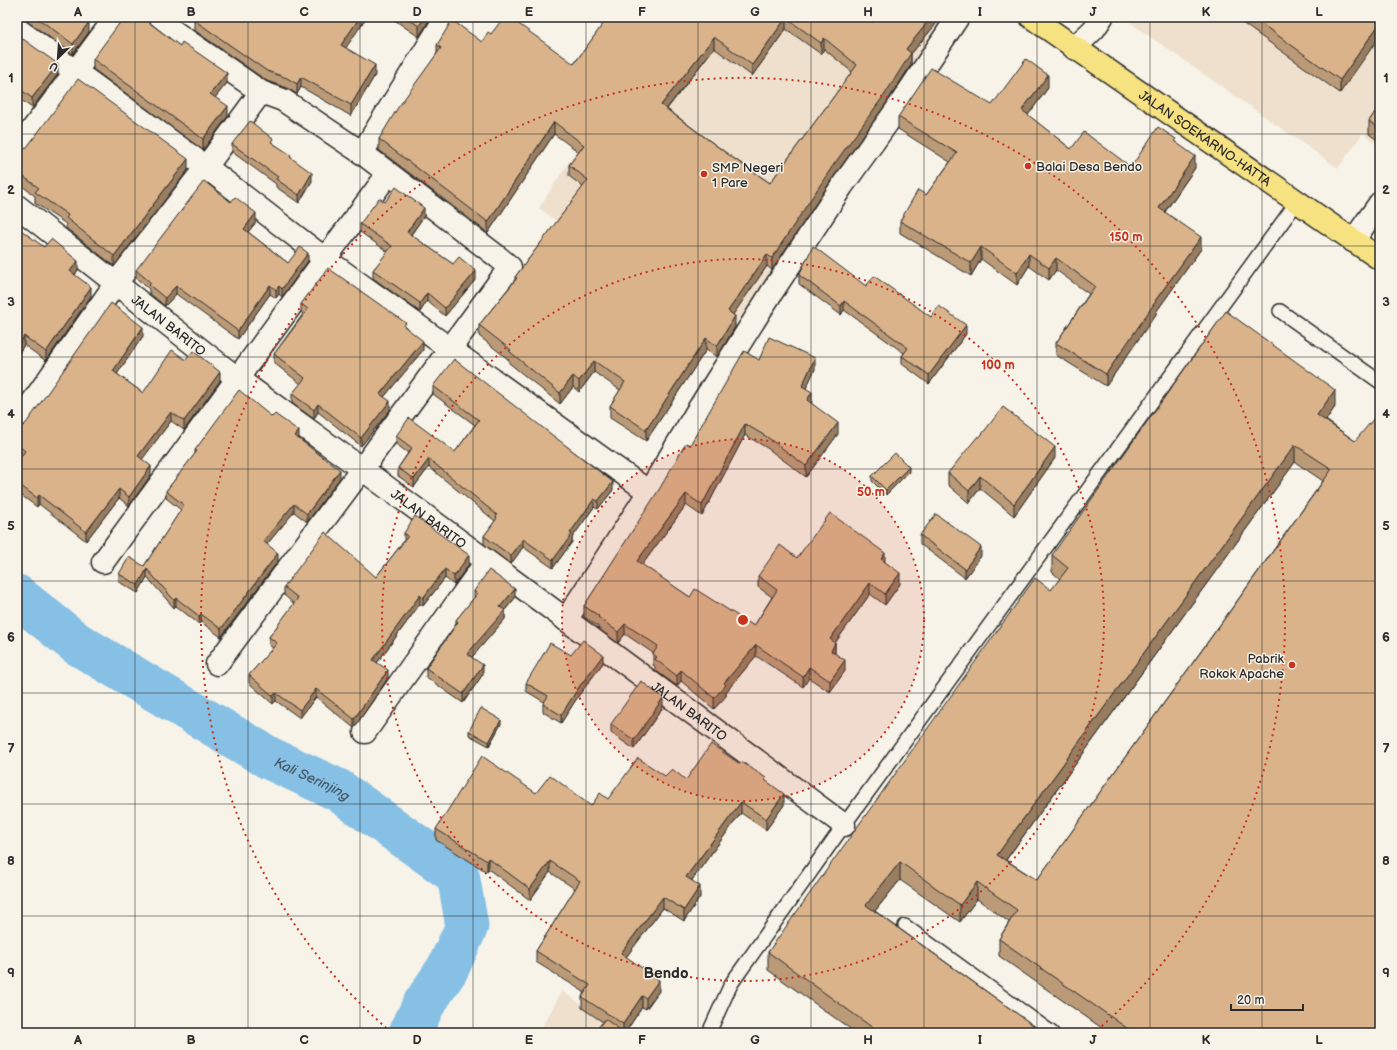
<svg xmlns="http://www.w3.org/2000/svg" width="1397" height="1050" viewBox="0 0 1397 1050" font-family="'Balsamiq Sans',sans-serif">
	<style>
		.built { fill: #eee0cc }
		.lines { fill: none; stroke-linecap: round; stroke-linejoin: round }
		.river { stroke: #86c0e5; stroke-width: 43 }
		.service-casing { stroke: #2b2b2b; stroke-width: 16 }
		.minor-casing { stroke: #2b2b2b; stroke-width: 25 }
		.primary-casing { stroke: #2b2b2b; stroke-width: 25 }
		.service { stroke: #f7f3e8; stroke-width: 13 }
		.minor { stroke: #f7f3e8; stroke-width: 22 }
		.primary { stroke: #f7e281; stroke-width: 22 }
		.wall { fill: #bb9a78; stroke: #2b2b2b; fill-rule: evenodd }
		.shaded-wall { fill: #997d61; stroke: #2b2b2b }
		.building { fill: #dab38b; stroke: #2b2b2b; fill-rule: evenodd }
		.grid { fill: none; stroke: #2b2b2b; stroke-width: 1; stroke-opacity: 0.55 }
		.ring { fill: none; stroke: #c8321e; stroke-width: 2; stroke-dasharray: 2 4 }
		.poi-dot { fill: #c8321e; stroke: #f7f3e8; stroke-width: 1.5 }
		.labels { text-anchor: middle; stroke-width: 3; stroke-linejoin: round; paint-order: stroke }
		.street-label { font-size: 13px; fill: #2b2b2b; stroke: #f7f3e8 }
		.poi-label { font-size: 13px; fill: #2b2b2b; stroke: #f7f3e8; text-anchor: start }
		.water-label { font-size: 14px; font-style: italic; fill: #465863; stroke: #f7f3e8 }
		.quarter-label { font-size: 15px; font-weight: bold; fill: #2b2b2b; stroke: #f7f3e8 }
		.centre { fill: #c8321e; stroke: #f7f3e8; stroke-width: 2 }
		.ring-label { font-size: 12px; text-anchor: middle; font-weight: bold; fill: #c8321e; stroke: #f7f3e8; stroke-width: 3; stroke-linejoin: round; paint-order: stroke }
		.neatline { fill: none; stroke: #2b2b2b; stroke-width: 1.5 }
		.grid-label { font-size: 13px; text-anchor: middle; font-weight: bold; fill: #2b2b2b }
	</style>
	<rect width="100%" height="100%" fill="#f7f3e8"/>
	<filter id="ink" filterUnits="userSpaceOnUse"><feTurbulence type="fractalNoise" baseFrequency=".025" numOctaves="2"/><feDisplacementMap in="SourceGraphic" scale="8" xChannelSelector="R" yChannelSelector="G"/><feConvolveMatrix kernelMatrix="1 2 1 2 8 2 1 2 1" color-interpolation-filters="sRGB"/></filter>
	<g filter="url(#ink)">
		<!-- built -->
		<g class="built">
			<polygon points="679,17 953,17 741,324 685,285 574,234 539,208 577,149"/>
			<polygon points="1122,17 1380,17 1380,148 1363,133 1338,168"/>
			<polygon points="562,991 623,1033 539,1033"/>
		</g>
		<g class="lines">
			<!-- river -->
			<path class="river" id="s1" d="M 17,596 L 76,643 L 269,758 L 338,790 L 458,875 L 467,926 L 448,968 L 424,1004 L 410,1033"/>
			<defs>
				<g id="service">
					<polyline points="1280,311 1380,382"/>
					<polyline points="905,926 1052,1033"/>
					<polyline points="712,1033 711,1028 731,984 844,825 1297,202"/>
				</g>
				<g id="minor">
					<polyline points="153,17 261,92 283,100 362,153 498,257 510,267 362,469 217,664"/>
					<polyline points="17,29 206,167 325,259 649,492"/>
					<polyline points="1074,48 1094,29 1102,17"/>
					<polyline points="17,150 116,17"/>
					<polyline points="362,153 446,17"/>
					<path id="s2" d="M 17,206 L 238,379 L 362,469 L 844,825"/>
					<polyline points="1353,241 1380,203"/>
					<polyline points="17,424 116,283 206,167 261,92"/>
					<polyline points="103,562 325,259 388,174"/>
					<polyline points="566,620 649,492 696,413 772,292 842,186 895,112 958,17"/>
					<polyline points="365,732 486,562"/>
				</g>
				<g id="primary">
					<path id="s3" d="M 1031,17 L 1380,259"/>
				</g>
			</defs>
			<!-- service casing -->
			<use href="#service" class="service-casing"/>
			<!-- minor casing -->
			<use href="#minor" class="minor-casing"/>
			<!-- primary casing -->
			<use href="#primary" class="primary-casing"/>
			<!-- service -->
			<use href="#service" class="service"/>
			<!-- minor -->
			<use href="#minor" class="minor"/>
			<!-- primary -->
			<use href="#primary" class="primary"/>
		</g>
		<!-- wall -->
		<g class="wall">
			<polygon points="20,17 81,17 89,32 73,54 24,19"/>
			<polygon points="390,17 431,17 419,37"/>
			<path d="M 596,17 L 671,17 L 675,20 L 860,17 L 873,22 L 940,17 L 940,19 L 911,54 L 911,65 L 885,105 L 832,179 L 772,270 L 767,266 L 733,314 L 735,327 L 717,357 L 706,350 L 646,441 L 610,418 L 610,406 L 620,390 L 594,372 L 579,392 L 573,387 L 560,404 L 509,363 L 509,360 L 479,336 L 479,325 L 515,280 L 515,277 L 583,187 L 569,176 L 569,165 L 579,152 L 554,134 L 488,233 L 379,150 L 379,139 L 437,55 L 437,45 L 482,42 L 491,34 L 574,64 L 604,23 ZM 786,29 L 821,54 L 824,49 L 852,72 L 770,183 L 733,158 L 667,109 L 714,48 L 752,76 Z"/>
			<polygon points="1234,17 1380,17 1340,93"/>
			<polygon points="194,20 346,48 375,75 351,116 301,87 297,94 287,88 267,81 194,30"/>
			<polygon points="149,22 227,83 215,97 228,116 203,150 93,69 93,59"/>
			<polygon points="17,47 58,74 32,108 17,97"/>
			<polygon points="1048,88 1028,115 1071,149 1131,167 1176,142 1195,168 1165,212 1201,249 1156,312 1156,314 1106,386 1056,355 1056,343 1089,294 1056,270 1049,280 1029,266 1017,285 981,259 971,276 900,233 900,221 926,195 950,162 898,129 898,117 992,105"/>
			<polygon points="1380,105 1380,142 1369,134 1369,121"/>
			<polygon points="273,143 291,158 312,181 299,203 276,187 276,184 232,152 232,144"/>
			<polygon points="17,152 188,170 114,266 66,228 66,224 35,203 35,196 17,182"/>
			<polygon points="385,202 424,216 411,235 453,264 476,279 445,316 427,301 420,312 373,278 373,270 388,252 360,232 360,224"/>
			<polygon points="256,222 248,232 288,263 308,261 282,297 279,294 276,298 270,294 238,339 176,294 165,306 149,293 149,289 136,278 136,270"/>
			<polygon points="44,247 78,270 75,275 91,296 46,361 24,345 17,356"/>
			<polygon points="799,275 866,286 931,317 966,334 929,384 902,364 902,356 904,353 844,310 841,315 799,284"/>
			<polygon points="301,304 406,327 423,350 384,397 390,410 361,446 318,412 314,419 292,403 292,394 301,384 274,363 274,354 303,314 301,312"/>
			<polygon points="143,336 117,374 143,393 186,360 220,381 184,430 171,421 142,459 151,475 129,506 119,498 86,541 39,504 37,507 17,492 17,462 21,456 17,454 17,427 23,426"/>
			<polygon points="759,360 815,369 806,388 812,402 811,403 838,434 806,477 767,448 745,435 702,516 686,505 642,565 690,597 754,626 772,597 758,587 758,576 797,558 885,562 900,584 885,605 870,594 835,643 835,654 845,671 830,692 809,678 803,687 756,656 726,692 726,696 714,709 681,681 677,686 655,670 655,666 653,665 653,653 625,634 618,643 598,628 598,626 584,617 584,606 690,445"/>
			<polygon points="433,386 613,490 598,509 594,507 572,538 572,542 553,568 523,547 511,564 484,544 484,536 495,521 429,467 414,487 398,476 398,468 408,453 396,444 396,436 455,452 475,425 433,394"/>
			<path d="M 1335,407 L 1326,420 L 1355,441 L 1380,1033 L 1109,1033 L 999,956 L 999,939 L 1009,922 L 977,899 L 960,922 L 900,880 L 875,911 L 1044,1033 L 856,1033 L 768,970 L 768,952 L 1060,579 L 1052,572 L 1052,555 ZM 1295,462 L 1323,481 L 1037,880 L 1006,860 Z"/>
			<polygon points="272,417 299,439 340,478 307,522 294,512 267,544 278,561 221,637 201,622 199,624 176,606 174,608 147,577 138,593 119,582 119,574 144,566 181,510 166,498 166,491 195,454 195,450"/>
			<polygon points="979,438 1055,458 1014,516 980,488 969,503 948,485 948,473"/>
			<polygon points="909,472 886,495 872,481 872,476"/>
			<polygon points="404,533 469,564 454,585 445,578 423,606 420,604 377,663 388,678 354,728 316,697 300,718 276,701 273,704 249,683 249,675 273,648 269,645 269,637 294,604 284,595 284,587 376,577 404,541"/>
			<polygon points="920,535 981,556 965,578 920,544"/>
			<polygon points="474,591 515,598 505,610 505,619 472,657 483,674 463,703 426,677 426,668 456,625 456,620 474,598"/>
			<polygon points="571,655 603,663 579,695 561,723 543,712 543,704 544,702 526,691 526,683"/>
			<polygon points="663,707 634,749 611,733 611,724"/>
			<polygon points="501,724 489,746 469,735 469,731"/>
			<polygon points="740,764 766,781 784,805 766,830 741,813 692,880 700,897 684,921 663,908 626,957 659,991 646,1009 642,1007 625,1033 603,1022 582,1008 582,997 584,992 536,962 536,951 575,889 550,872 530,900 488,869 487,872 436,840 436,829 536,793 591,806 608,799 665,776 686,780"/>
		</g>
		<!-- shaded-wall -->
		<g class="shaded-wall">
			<polygon points="360,17 367,17 341,55 341,45"/>
			<polygon points="425,17 431,17 419,37 419,26"/>
			<polygon points="932,17 940,17 940,19 911,54 911,65 885,105 832,179 772,270 772,258 906,49"/>
			<polygon points="786,18 786,29 752,76 752,65"/>
			<polygon points="89,22 89,32 73,54 73,44"/>
			<polygon points="1380,23 1380,36 1340,93 1340,80"/>
			<polygon points="714,37 714,48 661,116 661,105"/>
			<polygon points="824,38 824,49 821,54 821,43"/>
			<polygon points="58,64 58,74 32,108 32,98"/>
			<polygon points="375,65 375,75 351,116 351,105"/>
			<polygon points="227,73 227,83 210,104 210,94"/>
			<polygon points="1048,75 1048,88 1022,123 1022,110"/>
			<polygon points="301,77 301,87 297,94 297,84"/>
			<polygon points="228,106 228,116 203,150 203,139"/>
			<polygon points="554,122 554,134 488,233 488,222"/>
			<polygon points="1195,156 1195,168 1159,220 1159,208"/>
			<polygon points="188,159 188,170 114,266 114,256"/>
			<polygon points="312,173 312,181 299,203 299,195"/>
			<polygon points="424,208 424,216 407,240 407,232"/>
			<polygon points="256,213 256,222 244,237 244,229"/>
			<polygon points="1201,237 1201,249 1156,312 1156,314 1106,386 1106,374 1155,301"/>
			<polygon points="981,247 981,259 971,276 971,263"/>
			<polygon points="308,253 308,261 282,297 282,289"/>
			<polygon points="1029,254 1029,266 1017,285 1017,273"/>
			<polygon points="767,255 767,266 728,322 728,311"/>
			<polygon points="1056,258 1056,270 1049,280 1049,268"/>
			<polygon points="78,261 78,270 70,280 70,271"/>
			<polygon points="476,271 476,279 445,316 445,308"/>
			<polygon points="270,285 270,294 238,339 238,331"/>
			<polygon points="176,286 176,294 165,306 165,298"/>
			<polygon points="279,286 279,294 276,298 276,290"/>
			<polygon points="91,287 91,296 46,361 46,352"/>
			<polygon points="427,293 427,301 420,312 420,303"/>
			<polygon points="844,301 844,310 841,315 841,306"/>
			<polygon points="735,316 735,327 717,357 717,346"/>
			<polygon points="966,325 966,334 929,384 929,375"/>
			<polygon points="143,327 143,336 113,380 113,371"/>
			<polygon points="24,336 24,345 17,356 17,347"/>
			<polygon points="706,338 706,350 646,441 646,430"/>
			<polygon points="423,341 423,350 380,402 380,394"/>
			<polygon points="815,358 815,369 802,397 802,386"/>
			<polygon points="594,361 594,372 579,392 579,381"/>
			<polygon points="220,372 220,381 184,430 184,421"/>
			<polygon points="573,376 573,387 560,404 560,393"/>
			<polygon points="1335,390 1335,407 1317,432 1317,415"/>
			<polygon points="812,392 812,402 807,411 807,400"/>
			<polygon points="390,401 390,410 361,446 361,438"/>
			<polygon points="318,404 318,412 314,419 314,410"/>
			<polygon points="171,412 171,421 138,465 138,456"/>
			<polygon points="838,423 838,434 806,477 806,466"/>
			<polygon points="745,424 745,435 702,516 702,505"/>
			<polygon points="299,431 299,439 295,444 295,436"/>
			<polygon points="1295,445 1295,462 997,872 997,855"/>
			<polygon points="1055,447 1055,458 1014,516 1014,504"/>
			<polygon points="429,459 429,467 414,487 414,479"/>
			<polygon points="151,466 151,475 129,506 129,497"/>
			<polygon points="909,467 909,472 886,495 886,490"/>
			<polygon points="340,470 340,478 307,522 307,514"/>
			<polygon points="980,476 980,488 969,503 969,491"/>
			<polygon points="613,482 613,490 598,509 598,501"/>
			<polygon points="119,489 119,498 86,541 86,532"/>
			<polygon points="686,494 686,505 637,572 637,561"/>
			<polygon points="39,495 39,504 37,507 37,498"/>
			<polygon points="594,499 594,507 572,538 572,542 553,568 553,560 570,533"/>
			<polygon points="294,504 294,512 263,549 263,541"/>
			<polygon points="523,539 523,547 511,564 511,556"/>
			<polygon points="981,547 981,556 965,578 965,569"/>
			<polygon points="278,553 278,561 221,637 221,629"/>
			<polygon points="885,553 885,564 881,559"/>
			<polygon points="469,555 469,564 454,585 454,576"/>
			<polygon points="147,569 147,577 138,593 138,585"/>
			<polygon points="445,569 445,578 423,606 423,598"/>
			<polygon points="900,573 900,584 885,605 885,594"/>
			<polygon points="870,583 870,594 830,650 830,639"/>
			<polygon points="515,589 515,598 504,611 505,610 505,619 467,663 467,654 500,607"/>
			<polygon points="420,595 420,604 373,668 373,660"/>
			<polygon points="176,598 176,606 174,608 174,600"/>
			<polygon points="201,614 201,622 199,624 199,616"/>
			<polygon points="625,624 625,634 618,643 618,632"/>
			<polygon points="835,643 835,654 831,651"/>
			<polygon points="756,645 756,656 726,692 726,696 714,709 714,698 724,683"/>
			<polygon points="603,655 603,663 579,695 561,723 561,715 579,687"/>
			<polygon points="845,660 845,671 830,692 830,681"/>
			<polygon points="483,665 483,674 463,703 463,694"/>
			<polygon points="809,667 809,678 803,687 803,677"/>
			<polygon points="388,670 388,678 354,728 354,719"/>
			<polygon points="681,670 681,681 677,686 677,676"/>
			<polygon points="316,689 316,697 300,718 300,710"/>
			<polygon points="276,693 276,701 273,704 273,696"/>
			<polygon points="663,698 663,707 634,749 634,740"/>
			<polygon points="501,720 501,724 489,746 489,742"/>
			<polygon points="784,794 784,805 766,830 766,819"/>
			<polygon points="741,802 741,813 686,888 686,877"/>
			<polygon points="488,858 488,869 487,872 487,861"/>
			<polygon points="550,861 550,872 530,900 530,889"/>
			<polygon points="900,862 900,880 866,922 866,905"/>
			<polygon points="977,882 977,899 960,922 960,905"/>
			<polygon points="700,886 700,897 684,921 684,910"/>
			<polygon points="663,897 663,908 621,964 621,953"/>
			<polygon points="659,980 659,991 646,1009 646,998"/>
			<polygon points="642,996 642,1007 625,1033 623,1033 623,1024"/>
		</g>
		<!-- building -->
		<g class="building">
			<polygon points="36,17 81,17 89,22 73,44"/>
			<polygon points="124,17 147,17 149,19 147,21 180,46 182,42 227,73 210,94 228,106 203,139 93,59"/>
			<polygon points="196,17 360,17 341,45 375,65 351,105 301,77 297,84 287,78 267,71 194,20"/>
			<polygon points="405,17 425,17 419,26"/>
			<path d="M 504,17 L 509,17 L 574,64 L 608,17 L 671,17 L 675,20 L 677,17 L 860,17 L 861,18 L 862,17 L 866,17 L 873,22 L 878,17 L 932,17 L 906,49 L 911,53 L 885,94 L 832,167 L 772,258 L 767,255 L 728,311 L 735,316 L 717,346 L 706,338 L 646,430 L 610,406 L 625,382 L 594,361 L 579,381 L 573,376 L 560,393 L 509,351 L 511,350 L 479,325 L 517,278 L 515,277 L 588,180 L 569,165 L 584,145 L 554,122 L 488,222 L 379,139 L 397,109 L 441,48 L 437,45 L 452,20 L 482,42 L 488,32 L 491,34 ZM 786,18 L 821,43 L 824,38 L 857,65 L 770,183 L 733,158 L 661,105 L 714,37 L 752,65 Z"/>
			<polygon points="1252,17 1380,17 1380,23 1340,80"/>
			<polygon points="23,39 58,64 32,98 17,87 17,47"/>
			<polygon points="1026,59 1048,75 1022,110 1071,149 1084,132 1131,167 1158,127 1176,139 1174,141 1195,156 1159,208 1201,237 1155,301 1156,301 1106,374 1056,343 1095,286 1056,258 1049,268 1029,254 1017,273 981,247 971,263 900,221 918,190 926,195 957,153 898,117 931,68 992,105"/>
			<polygon points="78,79 188,159 114,256 66,218 68,215 35,192 39,188 17,172 17,152 22,151 27,147"/>
			<polygon points="1380,105 1380,129 1369,121"/>
			<polygon points="250,121 273,139 271,142 291,155 290,157 312,173 299,195 276,179 278,177 232,144"/>
			<polygon points="204,181 231,202 235,197 256,213 244,229 288,263 300,247 308,253 282,289 279,286 276,290 270,285 238,331 176,286 165,298 149,285 151,283 136,270"/>
			<polygon points="396,187 424,208 407,232 453,264 459,257 476,271 445,308 427,293 420,303 373,270 392,246 360,224 379,198 385,202"/>
			<polygon points="21,230 44,247 51,239 78,261 70,271 91,287 46,352 24,336 17,347 17,236"/>
			<polygon points="813,246 866,286 874,276 931,317 939,306 966,325 929,375 902,356 908,348 844,301 841,306 799,275"/>
			<polygon points="328,268 406,323 404,326 423,341 380,394 390,401 361,438 318,404 314,410 292,394 305,378 274,354 308,309 301,304"/>
			<polygon points="111,303 143,327 113,371 143,393 172,350 186,360 193,351 220,372 184,421 171,412 138,456 151,466 129,497 119,489 86,532 39,495 37,498 17,483 17,462 25,451 17,444 17,427 23,426 27,422"/>
			<path d="M 1226,311 L 1335,390 L 1317,415 L 1355,441 L 1375,417 L 1380,421 L 1380,1033 L 1134,1033 L 999,939 L 1017,910 L 977,882 L 960,905 L 900,862 L 866,905 L 1044,1033 L 880,1033 L 768,952 L 1035,578 L 1051,590 L 1068,568 L 1052,555 ZM 1295,445 L 1332,469 L 1037,880 L 997,855 Z"/>
			<polygon points="769,337 815,358 802,386 812,392 807,400 838,423 806,466 767,437 745,424 702,505 686,494 637,561 690,597 695,589 754,626 777,590 758,576 780,545 797,558 830,513 885,553 881,559 900,573 885,594 870,583 830,639 835,643 831,651 845,660 830,681 809,667 803,677 756,645 724,683 726,685 714,698 681,670 677,676 655,659 657,657 653,654 658,646 625,624 618,632 598,617 599,616 584,606 660,488 686,443 690,445 744,351 759,360"/>
			<polygon points="454,359 613,482 598,501 594,499 570,533 572,534 553,560 523,539 511,556 484,536 497,518 496,517 497,515 429,459 414,479 398,468 412,448 396,436 409,418 455,452 479,420 433,386"/>
			<polygon points="239,390 272,417 275,414 299,431 295,436 340,470 307,514 294,504 263,541 278,553 221,629 201,614 199,616 176,598 174,600 147,569 138,585 119,574 129,557 144,566 184,505 166,491 197,451 195,450"/>
			<polygon points="1003,407 1055,447 1014,504 980,476 969,491 948,473 978,436 979,438"/>
			<polygon points="895,453 909,467 886,490 872,476"/>
			<polygon points="936,514 981,547 965,569 920,535"/>
			<polygon points="415,516 469,555 454,576 445,569 423,598 420,595 373,660 388,670 354,719 316,689 300,710 276,693 273,696 249,675 277,643 269,637 298,598 284,587 325,532 376,577 408,536 404,533"/>
			<polygon points="489,570 515,589 500,607 505,610 467,654 483,665 463,694 426,668 458,622 456,620 477,594 474,591"/>
			<polygon points="583,640 603,655 579,687 561,715 543,704 548,696 526,683 550,643 571,655"/>
			<polygon points="641,681 663,698 634,740 611,724"/>
			<polygon points="481,708 501,720 489,742 469,731"/>
			<polygon points="711,744 740,764 742,762 766,778 765,780 784,794 766,819 741,802 686,877 700,886 684,910 663,897 621,953 659,980 646,998 642,996 623,1024 582,997 590,985 536,951 580,881 550,861 530,889 488,858 487,861 436,829 482,756 536,793 550,775 591,806 600,793 608,799 638,758 665,776 672,769 686,780"/>
			<polygon points="605,1019 625,1033 594,1033"/>
			<polygon points="566,1030 570,1033 564,1033"/>
		</g>
	</g>
	<!-- grid -->
	<path class="grid" d="M 135,17 L 135,1033M 248,17 L 248,1033M 360,17 L 360,1033M 473,17 L 473,1033M 586,17 L 586,1033M 698,17 L 698,1033M 811,17 L 811,1033M 924,17 L 924,1033M 1037,17 L 1037,1033M 1150,17 L 1150,1033M 1262,17 L 1262,1033M 17,134 L 1380,134M 17,246 L 1380,246M 17,357 L 1380,357M 17,469 L 1380,469M 17,581 L 1380,581M 17,693 L 1380,693M 17,804 L 1380,804M 17,916 L 1380,916"/>
	<!-- distance rings -->
	<circle cx="743" cy="620" r="181" fill="#c8321e" fill-opacity=".12"/>
	<g class="ring">
		<circle cx="743" cy="620" r="181"/>
		<circle cx="743" cy="620" r="361"/>
		<path d="M391 1032A542 542 0 1 1 1095 1032"/>
	</g>
	<!-- markers -->
	<g class="poi-dot">
		<circle cx="1028" cy="166" r="4"/>
		<circle cx="704" cy="174" r="4"/>
		<circle cx="1292" cy="665" r="4"/>
	</g>
	<g class="labels">
		<!-- street labels -->
		<g class="street-label">
			<text dy="5" stroke="none"><textPath href="#s3" startOffset="212">JALAN SOEKARNO-HATTA</textPath></text>
			<text dy="5" stroke="none"><textPath href="#s2" startOffset="193">JALAN BARITO</textPath></text>
			<text dy="5" stroke="none"><textPath href="#s2" startOffset="517">JALAN BARITO</textPath></text>
			<text dy="5" stroke="none"><textPath href="#s2" startOffset="841">JALAN BARITO</textPath></text>
		</g>
		<!-- poi labels -->
		<g class="poi-label">
			<text x="1036" y="171">Balai Desa Bendo</text>
			<text x="712" y="172">SMP Negeri<tspan x="712" dy="15">1 Pare</tspan></text>
			<text x="1284" y="663" text-anchor="end">Pabrik<tspan x="1284" dy="15">Rokok Apache</tspan></text>
		</g>
		<!-- water labels -->
		<g class="water-label">
			<text dy="5" stroke="none"><textPath href="#s1" startOffset="348">Kali Serinjing</textPath></text>
		</g>
		<!-- quarter labels -->
		<g class="quarter-label">
			<text x="666" y="978">Bendo</text>
		</g>
	</g>
	<circle cx="743" cy="620" r="6" class="centre"/>
	<g class="ring-label">
		<text x="1126" y="241">150 m</text>
		<text x="998" y="369">100 m</text>
		<text x="871" y="496">50 m</text>
	</g>
	<!-- margin -->
	<rect width="1397" height="1050" fill="none" stroke="#f7f3e8" stroke-width="44"/>
	<!-- north arrow -->
	<g transform="translate(58 58) rotate(205)" stroke="#f7f3e8" stroke-width="3" paint-order="stroke">
	<path d="M0-3L7 15L0 10L-7 15Z" fill="#2b2b2b"/>
	<text y="-6" font-size="11" font-weight="bold" text-anchor="middle" fill="#2b2b2b">U</text>
	</g>
	<!-- scale -->
	<path d="M1231 1004v6h72v-6" fill="none" stroke="#2b2b2b" stroke-width="2"/>
	<text x="1237" y="1004" font-size="12" fill="#2b2b2b" stroke="#f7f3e8" stroke-width="3" paint-order="stroke">20 m</text>
	<rect x="22" y="22" width="1353" height="1006" class="neatline"/>
	<g class="grid-label">
		<text x="78" y="16">A</text>
		<text x="191" y="16">B</text>
		<text x="304" y="16">C</text>
		<text x="417" y="16">D</text>
		<text x="529" y="16">E</text>
		<text x="642" y="16">F</text>
		<text x="755" y="16">G</text>
		<text x="868" y="16">H</text>
		<text x="980" y="16">I</text>
		<text x="1093" y="16">J</text>
		<text x="1206" y="16">K</text>
		<text x="1319" y="16">L</text>
		<text x="11" y="82">1</text>
		<text x="1386" y="82">1</text>
		<text x="11" y="194">2</text>
		<text x="1386" y="194">2</text>
		<text x="11" y="306">3</text>
		<text x="1386" y="306">3</text>
		<text x="11" y="418">4</text>
		<text x="1386" y="418">4</text>
		<text x="11" y="530">5</text>
		<text x="1386" y="530">5</text>
		<text x="11" y="641">6</text>
		<text x="1386" y="641">6</text>
		<text x="11" y="753">7</text>
		<text x="1386" y="753">7</text>
		<text x="11" y="865">8</text>
		<text x="1386" y="865">8</text>
		<text x="11" y="977">9</text>
		<text x="1386" y="977">9</text>
		<text x="78" y="1044">A</text>
		<text x="191" y="1044">B</text>
		<text x="304" y="1044">C</text>
		<text x="417" y="1044">D</text>
		<text x="529" y="1044">E</text>
		<text x="642" y="1044">F</text>
		<text x="755" y="1044">G</text>
		<text x="868" y="1044">H</text>
		<text x="980" y="1044">I</text>
		<text x="1093" y="1044">J</text>
		<text x="1206" y="1044">K</text>
		<text x="1319" y="1044">L</text>
	</g>
</svg>
